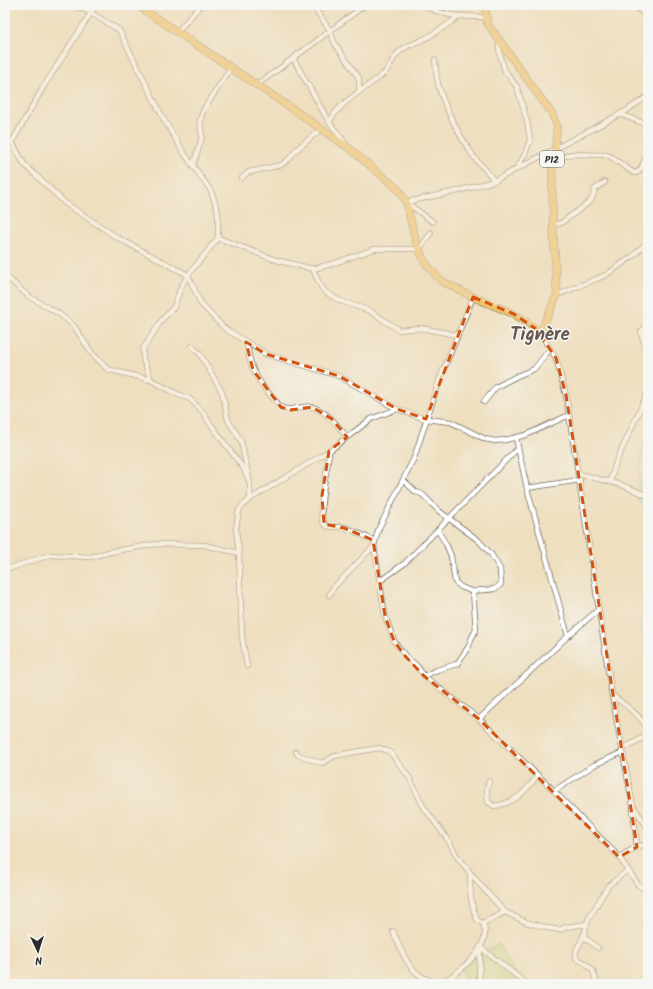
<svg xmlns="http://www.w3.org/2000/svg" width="653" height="989" viewBox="0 0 653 989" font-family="Kalam,sans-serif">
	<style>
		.green { fill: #bad57b; stroke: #728053 }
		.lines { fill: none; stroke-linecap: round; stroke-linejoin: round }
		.stream { stroke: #68bfe5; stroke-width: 1.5 }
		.minor-casing { stroke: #6f6a5f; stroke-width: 6 }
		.primary-casing { stroke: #6f6a5f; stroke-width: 8 }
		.minor { stroke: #fff; stroke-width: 4.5 }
		.primary { stroke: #f1c36a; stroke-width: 7 }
		.marked { fill: none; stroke: #d5540f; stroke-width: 3; stroke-dasharray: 8 5; stroke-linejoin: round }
		.labels { text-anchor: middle; stroke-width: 3; stroke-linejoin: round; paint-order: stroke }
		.shield { fill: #f6f6f2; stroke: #686867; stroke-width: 1 }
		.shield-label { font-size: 10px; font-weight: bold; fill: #2b2b2b }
		.town-label { font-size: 19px; font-weight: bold; fill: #685650; stroke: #f6f6f2 }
	</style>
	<rect width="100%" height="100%" fill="#f6f6f2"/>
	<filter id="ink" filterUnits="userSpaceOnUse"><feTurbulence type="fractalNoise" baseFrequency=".025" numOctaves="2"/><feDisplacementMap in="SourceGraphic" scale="8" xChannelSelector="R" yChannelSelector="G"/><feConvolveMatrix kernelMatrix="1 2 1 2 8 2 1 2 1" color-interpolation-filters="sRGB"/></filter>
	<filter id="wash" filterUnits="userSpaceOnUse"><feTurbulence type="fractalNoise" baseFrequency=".012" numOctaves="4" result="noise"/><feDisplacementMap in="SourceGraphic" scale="16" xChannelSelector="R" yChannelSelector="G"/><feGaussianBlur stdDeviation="0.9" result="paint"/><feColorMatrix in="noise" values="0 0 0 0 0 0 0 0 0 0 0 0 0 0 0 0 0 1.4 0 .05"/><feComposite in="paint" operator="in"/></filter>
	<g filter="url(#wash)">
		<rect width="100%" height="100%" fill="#eedfbf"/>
		<!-- green -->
		<polygon class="green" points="499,944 521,984 468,984 460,968 469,963 467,959"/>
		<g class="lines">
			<!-- stream -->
			<g class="stream">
				<polyline points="648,441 642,449 638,499 648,511"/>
				<polyline points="648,599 647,600 648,607"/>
				<polyline points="648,613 643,620 639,623 641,630 648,639"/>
			</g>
		</g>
	</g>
	<g filter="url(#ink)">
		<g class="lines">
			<defs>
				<g id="minor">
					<polyline points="75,5 91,13 119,30 163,118 184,153 211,191 218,212 218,238 188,275 181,287 174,307 161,321 143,349 143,359 151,380 179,395 189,398 202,411 209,422 243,468 250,483"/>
					<polyline points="312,5 330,30 335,44 359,78 359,90"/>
					<path d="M 425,5 C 443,18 465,16 486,17"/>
					<polyline points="633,5 648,16"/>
					<polyline points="178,31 201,5"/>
					<polyline points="498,39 500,55 505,71 517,87 527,121 530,140 525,154 517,168"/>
					<polyline points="293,58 329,122 345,143"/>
					<path d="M 435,60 C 436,66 436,73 437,79 C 441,102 460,137 474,157 C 480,165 488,171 494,181"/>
					<polyline points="257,85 365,5"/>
					<polyline points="620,114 648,125"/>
					<path d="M 329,122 C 342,100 362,91 381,76 C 392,68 390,61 397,54 C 404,46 415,43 424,39 C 436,33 448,24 460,16"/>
					<polyline points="5,135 12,142 24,164 65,203 118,238 188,275 201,304 224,328 266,354 339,376 397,409 426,419 451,422 485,439 495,441 505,440 526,435 569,415"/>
					<polyline points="12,142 44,86 96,5"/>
					<path d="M 552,161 L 571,154 L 607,155 L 611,157 L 634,173 C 643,173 645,157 648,150"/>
					<polyline points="193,166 202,137 200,120 204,109 231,68"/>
					<polyline points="242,178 246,174 249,172 281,165 289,159 296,150 321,129"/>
					<polyline points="433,222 406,202 458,191 494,181 581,135 626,111 648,96"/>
					<polyline points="553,225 561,223 587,204 592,199 595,189 605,182"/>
					<polyline points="218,238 276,260 313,269 335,263 374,249 419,249 431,233"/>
					<polyline points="313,269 318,281 324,291 338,300 370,311 399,330 421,328 457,335"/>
					<polyline points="8,278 28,296 58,313 74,326 91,352 107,369 151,380"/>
					<polyline points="557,295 606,275 633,256 648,241"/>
					<polyline points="473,297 440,378 414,458 378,530 374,546 385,616 394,641 406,657 417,666 424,676 479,719 554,791 619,857 639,886 648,891"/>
					<polyline points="648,324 641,332 648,357"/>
					<polyline points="540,333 556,358 566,395 612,695 633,806 648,828"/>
					<path d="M 246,342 C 248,348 248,354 250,360 C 254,379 269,394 281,407 C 291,414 301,404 312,407 C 327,411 338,426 347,437"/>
					<polyline points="192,346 200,354 222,392 228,420 241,441 250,483 250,499"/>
					<polyline points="484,402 496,387 517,376 534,369 550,349"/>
					<polyline points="516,438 527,488 568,636"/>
					<path d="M 329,451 C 329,465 315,517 325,525 C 329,529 338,526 343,527 C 354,530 365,537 375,541"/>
					<polyline points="579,474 622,485 648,496"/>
					<path d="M 403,480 L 416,492 L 422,494 L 439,511 L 478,540 L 491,554 L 500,569 L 501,584 C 493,594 481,587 473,592 L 476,630 L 471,639 L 469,646 L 457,664 L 437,670 L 424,676"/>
					<polyline points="610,482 616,462 648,392"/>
					<polyline points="527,488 580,480"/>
					<polyline points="438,531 446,544 451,556 455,582 461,587 473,592"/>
					<polyline points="5,566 11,568 49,555 91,557 109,552 156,544 204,545 239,553"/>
					<polyline points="380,581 405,563 518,448"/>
					<polyline points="329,595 334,587 374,546"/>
					<polyline points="247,666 242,637 239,553 236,529 239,510 243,505 250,499 329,451 371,419 397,409"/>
					<path d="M 612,695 C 625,705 640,715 648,729"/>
					<polyline points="479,719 568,636 599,609"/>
					<polyline points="622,749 648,735"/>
					<polyline points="296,752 298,755 321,763 328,760 334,756 355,752 380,748 390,752 409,777 423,806 448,840 458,858 482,887 505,912"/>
					<path d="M 489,781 L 487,788 L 488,802 L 494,806 C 516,803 525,792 538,775"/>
					<polyline points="554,791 594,765 623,752"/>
					<polyline points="633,808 637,847"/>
					<polyline points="619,857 637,847 648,843"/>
					<path d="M 470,873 C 470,890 470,905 478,921 L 483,923 L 505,912 L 526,922 L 548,928 L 560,930 L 566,927 L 587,924"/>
					<path d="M 393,931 C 404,957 410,979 441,983 C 457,974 484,953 485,933 C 485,930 484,926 483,923"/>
					<polyline points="583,936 598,948"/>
					<polyline points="480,947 527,984"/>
					<polyline points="479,984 480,948"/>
					<polyline points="597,984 593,971 586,964 576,958 576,951 584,935 588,920 608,886 628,870"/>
				</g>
				<polyline id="primary" points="137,5 303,116 350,149 399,190 406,202 416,242 424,261 440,280 473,297 514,314 527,322 540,333 557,295 553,225 552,161 555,150 557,126 552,114 487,23 485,5"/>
			</defs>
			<!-- minor casing -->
			<use href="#minor" class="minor-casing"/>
			<!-- primary casing -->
			<use href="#primary" class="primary-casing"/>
			<!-- minor -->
			<use href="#minor" class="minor"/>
			<!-- primary -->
			<use href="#primary" class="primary"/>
		</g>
	</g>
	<!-- marked area -->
	<path d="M0 0H653V989H0ZM 473,297 L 514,314 L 536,329 L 556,358 L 566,395 L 637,847 L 619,857 L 479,719 L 424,676 L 406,657 L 394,641 L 385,616 L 373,540 L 344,528 L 324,524 L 322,496 L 329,451 L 347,437 L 332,419 L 312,407 L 290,410 L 281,407 L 253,370 L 246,342 L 266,354 L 339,376 L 397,409 L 426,419 Z" fill="#eedfbf" fill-opacity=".55" fill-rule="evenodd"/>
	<path class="marked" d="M 473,297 L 514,314 L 536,329 L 556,358 L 566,395 L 637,847 L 619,857 L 479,719 L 424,676 L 406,657 L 394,641 L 385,616 L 373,540 L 344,528 L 324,524 L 322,496 L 329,451 L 347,437 L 332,419 L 312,407 L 290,410 L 281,407 L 253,370 L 246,342 L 266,354 L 339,376 L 397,409 L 426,419 Z"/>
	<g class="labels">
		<!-- shield labels -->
		<rect class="shield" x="540" y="151" width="24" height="16" rx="3"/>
		<g class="shield-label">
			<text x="552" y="163">P12</text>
		</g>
		<!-- town labels -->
		<g class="town-label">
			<text x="540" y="340">Tignère</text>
		</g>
	</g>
	<!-- margin -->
	<rect width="653" height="989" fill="none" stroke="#f6f6f2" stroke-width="20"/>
	<!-- north arrow -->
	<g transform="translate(38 951) rotate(176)" stroke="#f6f6f2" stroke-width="3" paint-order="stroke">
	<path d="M0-3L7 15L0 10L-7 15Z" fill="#2b2b2b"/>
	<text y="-6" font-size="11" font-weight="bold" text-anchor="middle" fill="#2b2b2b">N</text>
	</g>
</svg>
